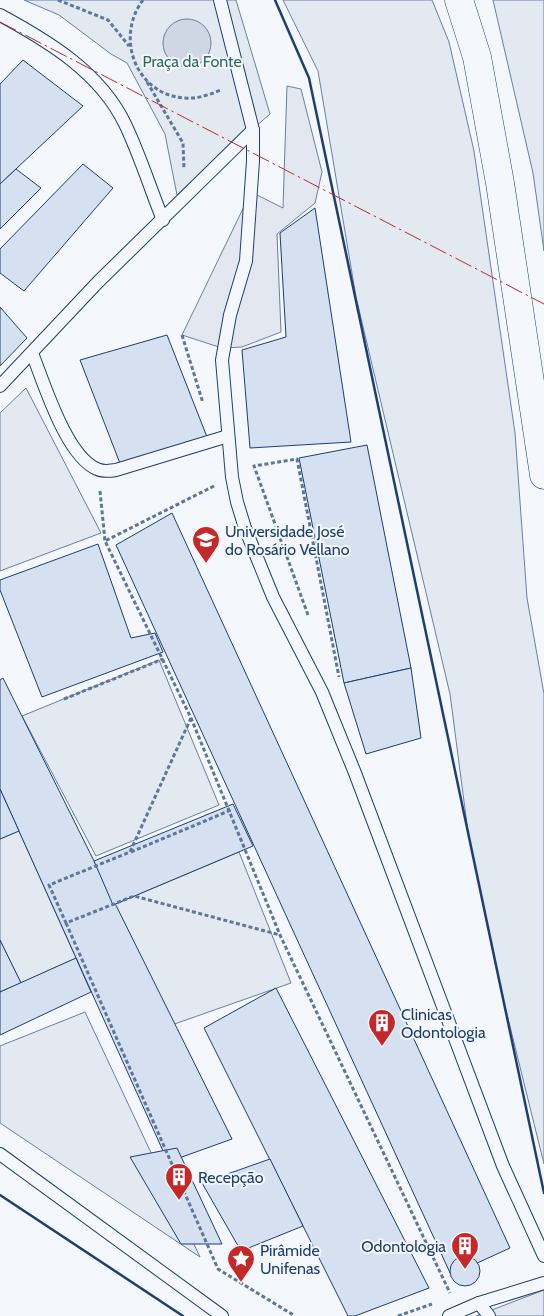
<svg xmlns="http://www.w3.org/2000/svg" width="544" height="1316" viewBox="0 0 544 1316" font-family="Cabin,sans-serif">
	<style>
		.green { fill: #e3e9f0; stroke: #687fa3 }
		.parking { fill: #e3e8f0; stroke: #687fa3 }
		.water { fill: #cfd7e4; stroke: #687fa3 }
		.building { fill: #d5e0f0; stroke: #1d3f73 }
		.lines { fill: none; stroke-linecap: round; stroke-linejoin: round }
		.lane-casing { stroke: #1d3f73; stroke-width: 14 }
		.primary-casing { stroke: #1d3f73; stroke-width: 29 }
		.path { stroke: #5e769c; stroke-width: 3; stroke-dasharray: 4 2.5; stroke-linecap: butt }
		.lane { stroke: #f4f7fb; stroke-width: 12 }
		.primary { stroke: #f4f7fb; stroke-width: 28 }
		.wall { stroke: #1d3f73; stroke-width: 2.5 }
		.power { stroke: #c62828; stroke-width: 1; stroke-dasharray: 18 4 2.5 4; stroke-linecap: butt }
		.labels { text-anchor: middle; stroke-width: 4; stroke-linejoin: round; paint-order: stroke }
		.park-label { font-size: 16px; fill: #2c6c60; stroke: #f4f7fb }
		.poi-label { font-size: 16px; fill: #1d3f73; stroke: #f4f7fb; text-anchor: start }
	</style>
	<rect width="100%" height="100%" fill="#f4f7fb"/>
	<!-- green -->
	<g class="green">
		<polygon points="24,0 236,0 270,114 177,195 165,134 127,63 111,54 59,15"/>
		<polygon points="283,0 432,0 449,42 474,151 515,433 527,598 544,694 544,1164 500,986 468,832 450,694 356,297 318,71"/>
		<polygon points="493,0 544,0 544,251 533,173"/>
		<polygon points="26,388 101,533 0,571 0,413"/>
		<polygon points="159,660 219,805 96,856 22,716"/>
		<polygon points="19,831 76,958 21,983 0,940 0,839"/>
		<polygon points="239,852 291,983 166,1027 113,905"/>
		<polygon points="85,1012 200,1257 0,1123 0,1046"/>
	</g>
	<!-- parking -->
	<g class="parking">
		<polygon points="287,86 301,89 322,172 315,203 277,234 281,332 242,347 222,348 182,335 251,192 283,208"/>
		<polygon points="544,1290 544,1316 476,1316"/>
	</g>
	<!-- water -->
	<circle class="water" cx="187" cy="43" r="24"/>
	<!-- building -->
	<g class="building">
		<polygon points="23,60 83,106 0,184 0,84"/>
		<polygon points="83,164 113,188 24,291 0,273 0,249"/>
		<polygon points="16,169 41,188 0,229 0,184"/>
		<polygon points="315,208 351,442 250,448 242,350 286,337 280,233"/>
		<polygon points="0,307 27,338 0,366"/>
		<polygon points="167,335 207,437 121,466 80,360"/>
		<polygon points="367,445 411,668 344,683 299,458"/>
		<polygon points="172,513 510,1248 451,1275 116,545"/>
		<polygon points="98,544 131,638 155,633 163,652 42,697 0,590 0,580"/>
		<polygon points="411,668 421,738 366,754 344,683"/>
		<polygon points="3,678 94,861 232,1139 168,1162 0,789 0,680"/>
		<polygon points="0,789 19,831 0,839"/>
		<polygon points="233,804 253,846 113,905 94,861"/>
		<polygon points="0,940 21,983 0,992"/>
		<polygon points="76,958 91,992 0,1035 0,992"/>
		<polygon points="276,988 429,1288 355,1316 348,1316 204,1028"/>
		<polygon points="177,1148 222,1244 181,1244 130,1157"/>
		<polygon points="270,1159 303,1226 241,1251 202,1183"/>
		<circle cx="465" cy="1271" r="15"/>
	</g>
	<g class="lines">
		<defs>
			<g id="lane">
				<polyline points="220,0 253,130 253,161 246,261 230,315 222,360 232,477 237,502 245,528 273,597 322,692 355,773 503,1166 544,1256"/>
				<path d="M 0,15 C 48,41 100,72 125,124 C 140,155 150,188 163,220"/>
				<path d="M 32,353 C 44,383 66,456 97,469 C 103,472 110,471 116,470 L 228,436"/>
				<polyline points="0,386 98,282 253,130"/>
				<polyline points="0,1154 222,1316"/>
				<polyline points="479,1303 489,1316"/>
				<polyline points="449,1316 479,1303 544,1283"/>
			</g>
			<polyline id="primary" points="459,0 477,57 500,183 544,475"/>
		</defs>
		<!-- lane casing -->
		<use href="#lane" class="lane-casing"/>
		<!-- primary casing -->
		<use href="#primary" class="primary-casing"/>
		<!-- path -->
		<g class="path">
			<polyline points="58,0 108,20 129,46"/>
			<path d="M 143,0 C 115,37 135,94 184,98 C 197,99 209,95 221,90"/>
			<polyline points="147,82 183,143 184,169"/>
			<polyline points="182,335 203,403"/>
			<polyline points="214,486 105,541 191,718 280,935 450,1293"/>
			<polyline points="100,491 105,541"/>
			<polyline points="308,615 254,466 297,459 339,677"/>
			<polyline points="64,699 163,659"/>
			<polyline points="191,718 130,852 49,885 66,923 134,896 280,935"/>
			<polyline points="131,852 231,810"/>
			<polyline points="66,923 218,1269 295,1316"/>
			<polyline points="398,1316 432,1304"/>
		</g>
		<!-- lane -->
		<use href="#lane" class="lane"/>
		<!-- primary -->
		<use href="#primary" class="primary"/>
		<!-- wall -->
		<g class="wall">
			<polyline points="275,0 309,78 544,1193"/>
			<polyline points="0,1195 183,1316"/>
		</g>
		<!-- power -->
		<polyline class="power" points="0,22 544,304"/>
	</g>
	<!-- icons -->
	<defs>
		<symbol id="university-pin" viewBox="-11 -11 22 30"><path d="M0 17L-7.5 6A9.5 9.5 0 1 1 7.5 6Z" fill="#c62828" stroke="#f4f7fb"/><path d="M0-5L7-2L0 1L-7-2ZM-4 1L0 2.5L4 1V4Q0 6-4 4Z" fill="#fff"/></symbol>
		<symbol id="building-pin" viewBox="-11 -11 22 30"><path d="M0 17L-7.5 6A9.5 9.5 0 1 1 7.5 6Z" fill="#c62828" stroke="#f4f7fb"/><path d="M-4-6H4V6H1V3H-1V6H-4ZM-2.5-4.3h1.7v1.8h-1.7ZM.8-4.3h1.7v1.8H.8ZM-2.5-1h1.7V.8h-1.7ZM.8-1h1.7V.8H.8Z" fill="#fff"/></symbol>
		<symbol id="sight-pin" viewBox="-11 -11 22 30"><path d="M0 17L-7.5 6A9.5 9.5 0 1 1 7.5 6Z" fill="#c62828" stroke="#f4f7fb"/><path d="M0-6L1.8-2.2L6-1.7L2.9 1.2L3.7 5.4L0 3.3L-3.7 5.4L-2.9 1.2L-6-1.7L-1.8-2.2Z" fill="#fff"/></symbol>
	</defs>
	<g fill-rule="evenodd">
		<use href="#university-pin" x="190" y="524" width="32" height="43"/>
		<use href="#building-pin" x="366" y="1007" width="32" height="43"/>
		<use href="#building-pin" x="163" y="1161" width="32" height="43"/>
		<use href="#building-pin" x="449" y="1230" width="32" height="43"/>
		<use href="#sight-pin" x="225" y="1243" width="32" height="43"/>
	</g>
	<g class="labels">
		<!-- park labels -->
		<g class="park-label">
			<text x="192" y="67">Praça da Fonte</text>
		</g>
		<!-- poi labels -->
		<g class="poi-label">
			<text x="225" y="537">Universidade José<tspan x="225" dy="18">do Rosário Vellano</tspan></text>
			<text x="401" y="1020">Clinicas<tspan x="401" dy="18">Odontologia</tspan></text>
			<text x="198" y="1183">Recepção</text>
			<text x="446" y="1252" text-anchor="end">Odontologia</text>
			<text x="260" y="1256">Pirâmide<tspan x="260" dy="18">Unifenas</tspan></text>
		</g>
	</g>
</svg>
